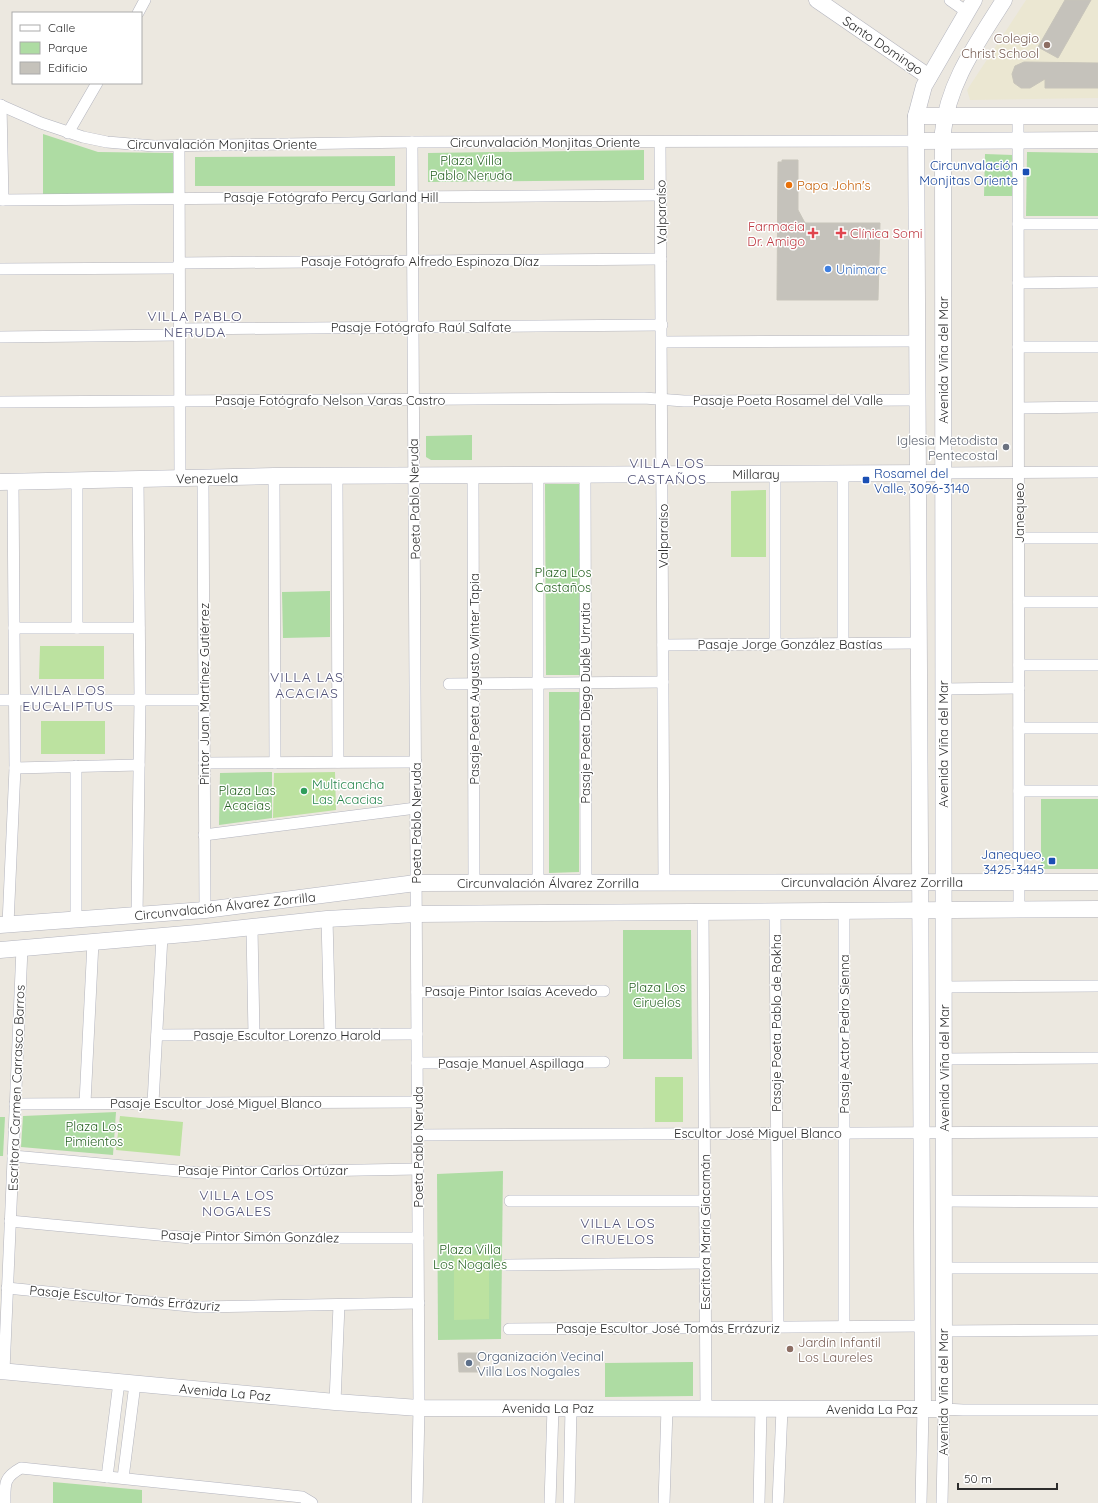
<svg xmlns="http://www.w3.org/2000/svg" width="1098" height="1503" viewBox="0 0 1098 1503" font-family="Quicksand,sans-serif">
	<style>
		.education { fill: #ebe7d2 }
		.green { fill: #aedca3 }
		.pitch { fill: #bce2a0 }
		.building { fill: #c5c2bb; stroke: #c7c4ba }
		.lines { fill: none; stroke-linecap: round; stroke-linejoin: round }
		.street-casing { stroke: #b3b4be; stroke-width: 12 }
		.secondary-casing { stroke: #b3b4be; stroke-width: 17 }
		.street { stroke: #fff; stroke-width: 11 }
		.secondary { stroke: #fff; stroke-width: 16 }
		.education-dot { fill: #8d6e63; stroke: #fff; stroke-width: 1.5 }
		.transit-dot { fill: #1a4fb4; stroke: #fff; stroke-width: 1.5 }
		.food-dot { fill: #e8710a; stroke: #fff; stroke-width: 1.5 }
		.health-dot { fill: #e0444e; stroke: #fff; stroke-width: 1.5 }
		.shop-dot { fill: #3f7fe0; stroke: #fff; stroke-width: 1.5 }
		.worship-dot { fill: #6b7280; stroke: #fff; stroke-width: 1.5 }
		.leisure-dot { fill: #2e9e5b; stroke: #fff; stroke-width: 1.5 }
		.service-dot { fill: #5c6f8a; stroke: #fff; stroke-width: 1.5 }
		.labels { text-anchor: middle; stroke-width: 3; stroke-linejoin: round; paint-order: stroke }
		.education-label { font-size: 13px; fill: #785e54; stroke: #fff; text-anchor: end }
		.street-label { font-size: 13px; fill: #2c2c2c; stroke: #fff }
		.park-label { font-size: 13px; fill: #276223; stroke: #fff }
		.transit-label { font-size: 13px; fill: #164399; stroke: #fff; text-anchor: end }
		.food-label { font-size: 13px; fill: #c56008; stroke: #fff; text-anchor: start }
		.health-label { font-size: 13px; fill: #be3a42; stroke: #fff; text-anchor: end }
		.shop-label { font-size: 13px; fill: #366cbe; stroke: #fff; text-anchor: start }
		.worship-label { font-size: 13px; fill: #5b616d; stroke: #fff; text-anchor: end }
		.leisure-label { font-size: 13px; fill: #27864d; stroke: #fff; text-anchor: start }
		.service-label { font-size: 13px; fill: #4e5e75; stroke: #fff; text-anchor: start }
		.neighbourhood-label { font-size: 14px; letter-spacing: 1px; fill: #515278; stroke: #fff }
	</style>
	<rect width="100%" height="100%" fill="#ece8e0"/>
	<!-- education -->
	<polygon class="education" points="1026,0 1098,0 1098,98 970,100 967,90"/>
	<!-- green -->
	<g class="green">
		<polygon points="43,134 98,152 174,153 174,196 43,195"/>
		<polygon points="644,150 644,180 428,182 428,153"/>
		<polygon points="1027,152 1098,153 1098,216 1026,216"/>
		<polygon points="985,154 1013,155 1013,196 984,196"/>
		<polygon points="395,156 395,186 195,186 195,157"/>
		<polygon points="472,435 472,460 431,460 426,457 426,436"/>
		<polygon points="545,484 580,484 581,675 546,675"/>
		<polygon points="330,591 330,637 283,638 282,592"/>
		<polygon points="549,692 579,692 579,872 549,873"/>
		<polygon points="272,772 272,818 219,825 220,773"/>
		<rect x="1041" y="799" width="57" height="70"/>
		<polygon points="623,930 691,930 692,1059 623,1059"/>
		<polygon points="116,1112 113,1155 21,1147 23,1116"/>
		<polygon points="0,1117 5,1117 3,1156 0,1156"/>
		<polygon points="503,1171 501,1339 438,1340 437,1174"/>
		<polygon points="693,1362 693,1396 605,1397 605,1363"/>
		<polygon points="53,1482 142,1490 142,1503 53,1503"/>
	</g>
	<!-- pitch -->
	<g class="pitch">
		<polygon points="766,490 766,557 731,557 731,491"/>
		<polygon points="40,646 104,646 104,679 39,679"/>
		<rect x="41" y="721" width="64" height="33"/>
		<polygon points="335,772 336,810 273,818 274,773"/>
		<rect x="655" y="1077" width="28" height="45"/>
		<polygon points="120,1116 183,1122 180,1156 116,1150"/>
		<polygon points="489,1254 489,1319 454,1320 454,1255"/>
	</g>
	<!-- building -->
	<g class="building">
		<polygon points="1065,0 1091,0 1058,58 1038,47"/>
		<polygon points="1024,62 1098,63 1098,88 1045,88 1045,79 1030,88 1021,88 1014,83 1012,74 1015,66"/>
		<polygon points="782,160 798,160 798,210 805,223 880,223 878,300 777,300 778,162 782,162"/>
		<polygon points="458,1353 479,1353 480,1372 459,1372"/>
	</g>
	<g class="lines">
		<defs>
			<g id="street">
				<polyline points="950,0 967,12"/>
				<polyline points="138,13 145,0"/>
				<polyline points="0,105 41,123 83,137 107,142 154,146 412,142 916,141"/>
				<polyline points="1,105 3,200"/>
				<polyline points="1018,116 1019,909"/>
				<polyline points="68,133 97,83"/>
				<polyline points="412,142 419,1408 417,1503"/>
				<polyline points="660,142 664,882"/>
				<polyline points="179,145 180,478"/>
				<polyline points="0,200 661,195"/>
				<polyline points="1018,224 1098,224"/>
				<polyline points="179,263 661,259"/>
				<polyline points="0,269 179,268"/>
				<polyline points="1018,283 1098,282"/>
				<polyline points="179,329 662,325"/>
				<polyline points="0,337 179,335"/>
				<polyline points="662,342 917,341"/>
				<polyline points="1018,347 1098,347"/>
				<polyline points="0,402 644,398 684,401 917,400"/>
				<polyline points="1019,408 1098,407"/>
				<polyline points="843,473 843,644"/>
				<polyline points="943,473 1098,472"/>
				<polyline points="585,474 586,883"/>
				<polyline points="775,474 775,644"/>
				<polyline points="473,475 474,883"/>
				<polyline points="538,475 538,883"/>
				<polyline points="274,476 275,763"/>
				<polyline points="337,477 338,762"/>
				<polyline points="203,478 205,910"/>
				<polyline points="77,480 77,628"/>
				<polyline points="1019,538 1098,538"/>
				<polyline points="1019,602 1098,602"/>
				<polyline points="14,628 139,628"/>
				<polyline points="663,645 917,643"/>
				<polyline points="1019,665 1098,665"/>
				<polyline points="449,684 663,682"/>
				<polyline points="943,689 1019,688"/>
				<polyline points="0,700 204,700"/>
				<polyline points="1019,728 1098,728"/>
				<polyline points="204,763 416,762"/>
				<polyline points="15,768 139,765"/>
				<polyline points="1019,791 1098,791"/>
				<polyline points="204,835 416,808"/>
				<polyline points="844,910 844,1327"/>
				<polyline points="703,911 706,1409"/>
				<polyline points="775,911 778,1327"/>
				<polyline points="137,916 140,700 138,479"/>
				<polyline points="327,919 330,1035"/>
				<polyline points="76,920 76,766"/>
				<polyline points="8,924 15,768 13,482"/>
				<polyline points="252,928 254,1035"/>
				<polyline points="944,987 1098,986"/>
				<polyline points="417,992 604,991"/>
				<polyline points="157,1035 417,1034"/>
				<polyline points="944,1059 1098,1058"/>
				<polyline points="417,1063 604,1062"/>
				<polyline points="85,1103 93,942"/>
				<polyline points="153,1103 162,936"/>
				<polyline points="15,1104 417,1102"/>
				<polyline points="417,1135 1098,1132"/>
				<polyline points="13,1156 201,1173 418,1169"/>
				<polyline points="510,1201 705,1201"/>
				<polyline points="944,1201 1098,1202"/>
				<polyline points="10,1221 191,1238 418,1238"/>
				<polyline points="507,1265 705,1263"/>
				<polyline points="944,1268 1098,1268"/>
				<polyline points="7,1288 200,1307 419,1303"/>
				<polyline points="509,1329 922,1326"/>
				<polyline points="944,1331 1098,1330"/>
				<polyline points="4,1371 22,948"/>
				<polyline points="335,1402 339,1305"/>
				<polyline points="107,1477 119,1382"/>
				<polyline points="123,1478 135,1384"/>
				<path d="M 5,1503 C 5,1484 3,1478 21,1468 L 302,1497 L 312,1503"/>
				<polyline points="550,1503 553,1408"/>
				<polyline points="569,1503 571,1408"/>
				<polyline points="664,1503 667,1408"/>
				<polyline points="759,1503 761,1409"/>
				<polyline points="778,1503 782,1409"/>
				<polyline points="921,1503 923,1408"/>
				<polyline points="942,1503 944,1409 963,1410 1098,1410"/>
			</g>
			<g id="secondary">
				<polyline points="817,0 929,77"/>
				<polyline points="916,116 1098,116"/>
				<polyline points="916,141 1098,140"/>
				<polyline points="0,482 274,476 943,473"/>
				<polyline points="0,925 205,910 416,883 1098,882"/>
				<polyline points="0,950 197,933 327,919 416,914 1098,909"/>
				<path d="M 0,1371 L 335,1402 L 419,1408 L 944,1409 L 943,132 C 948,82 978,42 1004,0"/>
				<polyline points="923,1408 916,116 924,86 974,0"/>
			</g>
		</defs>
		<!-- street casing -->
		<use href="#street" class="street-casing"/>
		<!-- secondary casing -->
		<use href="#secondary" class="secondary-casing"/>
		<!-- street -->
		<use href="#street" class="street"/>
		<!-- secondary -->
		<use href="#secondary" class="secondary"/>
	</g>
	<!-- markers -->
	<g class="education-dot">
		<circle cx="1047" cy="45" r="4"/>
		<circle cx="790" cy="1349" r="4"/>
	</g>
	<g class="transit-dot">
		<rect x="1022" y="168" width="8" height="8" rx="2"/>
		<rect x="862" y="476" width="8" height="8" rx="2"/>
		<rect x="1048" y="857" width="8" height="8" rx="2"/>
	</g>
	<circle class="food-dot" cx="789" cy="185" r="4"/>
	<g class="health-dot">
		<path d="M811 227h4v4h4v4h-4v4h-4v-4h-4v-4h4z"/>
		<path d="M839 227h4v4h4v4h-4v4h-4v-4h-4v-4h4z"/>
	</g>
	<circle class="shop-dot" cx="828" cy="269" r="4"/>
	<circle class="worship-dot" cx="1006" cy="447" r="4"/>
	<circle class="leisure-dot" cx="304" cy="791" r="4"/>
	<circle class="service-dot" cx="469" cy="1363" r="4"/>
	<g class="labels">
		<!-- education labels -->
		<g class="education-label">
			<text x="1039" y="43">Colegio<tspan x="1039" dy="15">Christ School</tspan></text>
			<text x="798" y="1347" text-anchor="start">Jardín Infantil<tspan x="798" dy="15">Los Laureles</tspan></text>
		</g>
		<!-- street labels -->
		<g class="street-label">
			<text transform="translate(883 45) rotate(34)" y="5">Santo Domingo</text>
			<text x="545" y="147">Circunvalación Monjitas Oriente</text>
			<text x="222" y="149">Circunvalación Monjitas Oriente</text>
			<text x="331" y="202">Pasaje Fotógrafo Percy Garland Hill</text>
			<text transform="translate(661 212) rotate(-91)" y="5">Valparaíso</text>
			<text x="420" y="266">Pasaje Fotógrafo Alfredo Espinoza Díaz</text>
			<text x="421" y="332">Pasaje Fotógrafo Raúl Salfate</text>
			<text transform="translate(943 360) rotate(-90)" y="5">Avenida Viña del Mar</text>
			<text x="330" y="405">Pasaje Fotógrafo Nelson Varas Castro</text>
			<text x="788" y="405">Pasaje Poeta Rosamel del Valle</text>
			<text x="756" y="479">Millaray</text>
			<text transform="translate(207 478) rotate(-1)" y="5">Venezuela</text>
			<text transform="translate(414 499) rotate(-91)" y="5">Poeta Pablo Neruda</text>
			<text transform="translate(1019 513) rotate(-90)" y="5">Janequeo</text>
			<text transform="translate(663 536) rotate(-90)" y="5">Valparaíso</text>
			<text x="790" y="649">Pasaje Jorge González Bastías</text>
			<text transform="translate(474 679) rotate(-90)" y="5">Pasaje Poeta Augusto Winter Tapia</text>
			<text transform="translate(204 694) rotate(-90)" y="5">Pintor Juan Martínez Gutiérrez</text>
			<text transform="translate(585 703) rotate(-90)" y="5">Pasaje Poeta Diego Dublé Urrutia</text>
			<text transform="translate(943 744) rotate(-90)" y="5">Avenida Viña del Mar</text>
			<text transform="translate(416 823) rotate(-90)" y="5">Poeta Pablo Neruda</text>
			<text x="872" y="887">Circunvalación Álvarez Zorrilla</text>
			<text x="548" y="888">Circunvalación Álvarez Zorrilla</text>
			<text transform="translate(225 906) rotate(-6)" y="5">Circunvalación Álvarez Zorrilla</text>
			<text x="511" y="996">Pasaje Pintor Isaías Acevedo</text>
			<text transform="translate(776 1023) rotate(-90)" y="5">Pasaje Poeta Pablo de Rokha</text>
			<text transform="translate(844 1034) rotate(-90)" y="5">Pasaje Actor Pedro Sienna</text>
			<text x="287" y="1040">Pasaje Escultor Lorenzo Harold</text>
			<text x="511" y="1068">Pasaje Manuel Aspillaga</text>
			<text transform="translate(944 1068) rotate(-90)" y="5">Avenida Viña del Mar</text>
			<text transform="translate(16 1088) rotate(-88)" y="5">Escritora Carmen Carrasco Barros</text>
			<text x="216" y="1108">Pasaje Escultor José Miguel Blanco</text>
			<text x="758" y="1138">Escultor José Miguel Blanco</text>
			<text transform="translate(418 1147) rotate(-90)" y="5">Poeta Pablo Neruda</text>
			<text x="263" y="1175">Pasaje Pintor Carlos Ortúzar</text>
			<text transform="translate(705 1232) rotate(-90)" y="5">Escritora María Giacamán</text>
			<text transform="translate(250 1236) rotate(1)" y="5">Pasaje Pintor Simón González</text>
			<text transform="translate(125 1298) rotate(5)" y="5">Pasaje Escultor Tomás Errázuriz</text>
			<text x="668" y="1333">Pasaje Escultor José Tomás Errázuriz</text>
			<text transform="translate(225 1392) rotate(5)" y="5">Avenida La Paz</text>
			<text transform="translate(943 1392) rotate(-90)" y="5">Avenida Viña del Mar</text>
			<text x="548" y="1413">Avenida La Paz</text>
			<text x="872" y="1414">Avenida La Paz</text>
		</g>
		<!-- park labels -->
		<g class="park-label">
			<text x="471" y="165">Plaza Villa<tspan x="471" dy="15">Pablo Neruda</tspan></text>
			<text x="563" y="577">Plaza Los<tspan x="563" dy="15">Castaños</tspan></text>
			<text x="247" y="795">Plaza Las<tspan x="247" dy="15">Acacias</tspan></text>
			<text x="657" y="992">Plaza Los<tspan x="657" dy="15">Ciruelos</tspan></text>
			<text x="94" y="1131">Plaza Los<tspan x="94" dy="15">Pimientos</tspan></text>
			<text x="470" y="1254">Plaza Villa<tspan x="470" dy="15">Los Nogales</tspan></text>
		</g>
		<!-- transit labels -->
		<g class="transit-label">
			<text x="1018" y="170">Circunvalación<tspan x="1018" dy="15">Monjitas Oriente</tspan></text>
			<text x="874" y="478" text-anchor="start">Rosamel del<tspan x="874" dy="15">Valle, 3096-3140</tspan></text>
			<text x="1044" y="859">Janequeo,<tspan x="1044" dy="15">3425-3445</tspan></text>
		</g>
		<!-- food labels -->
		<g class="food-label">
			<text x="797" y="190">Papa John's</text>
		</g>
		<!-- health labels -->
		<g class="health-label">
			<text x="805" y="231">Farmacia<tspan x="805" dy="15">Dr. Amigo</tspan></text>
			<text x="850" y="238" text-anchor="start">Clínica Somi</text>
		</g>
		<!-- shop labels -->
		<g class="shop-label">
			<text x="836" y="274">Unimarc</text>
		</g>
		<!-- worship labels -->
		<g class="worship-label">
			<text x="998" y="445">Iglesia Metodista<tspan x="998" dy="15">Pentecostal</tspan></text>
		</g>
		<!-- leisure labels -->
		<g class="leisure-label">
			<text x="312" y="789">Multicancha<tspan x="312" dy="15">Las Acacias</tspan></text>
		</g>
		<!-- service labels -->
		<g class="service-label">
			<text x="477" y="1361">Organización Vecinal<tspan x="477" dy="15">Villa Los Nogales</tspan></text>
		</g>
		<!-- neighbourhood labels -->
		<g class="neighbourhood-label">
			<text x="195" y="321">VILLA PABLO<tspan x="195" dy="16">NERUDA</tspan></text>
			<text x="667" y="468">VILLA LOS<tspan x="667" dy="16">CASTAÑOS</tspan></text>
			<text x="307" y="682">VILLA LAS<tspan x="307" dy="16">ACACIAS</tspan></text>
			<text x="68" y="695">VILLA LOS<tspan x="68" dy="16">EUCALIPTUS</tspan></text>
			<text x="237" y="1200">VILLA LOS<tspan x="237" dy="16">NOGALES</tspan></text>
			<text x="618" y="1228">VILLA LOS<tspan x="618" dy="16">CIRUELOS</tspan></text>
		</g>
	</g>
	<!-- legend -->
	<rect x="12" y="12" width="130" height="72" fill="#ffffff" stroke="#ababab"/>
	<rect x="20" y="25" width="20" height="6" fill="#ffffff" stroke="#ababab"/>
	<text x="48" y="32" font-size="12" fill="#2c2c2c">Calle</text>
	<rect x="20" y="42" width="20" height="12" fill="#aedca3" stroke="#ababab"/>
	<text x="48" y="52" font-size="12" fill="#2c2c2c">Parque</text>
	<rect x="20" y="62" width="20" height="12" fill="#c5c2bb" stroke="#ababab"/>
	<text x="48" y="72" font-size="12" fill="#2c2c2c">Edificio</text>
	<!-- scale -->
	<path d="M958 1483v6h99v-6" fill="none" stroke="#2c2c2c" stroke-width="2"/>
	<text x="964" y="1483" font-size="12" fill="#2c2c2c" stroke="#ffffff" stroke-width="3" paint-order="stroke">50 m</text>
</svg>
